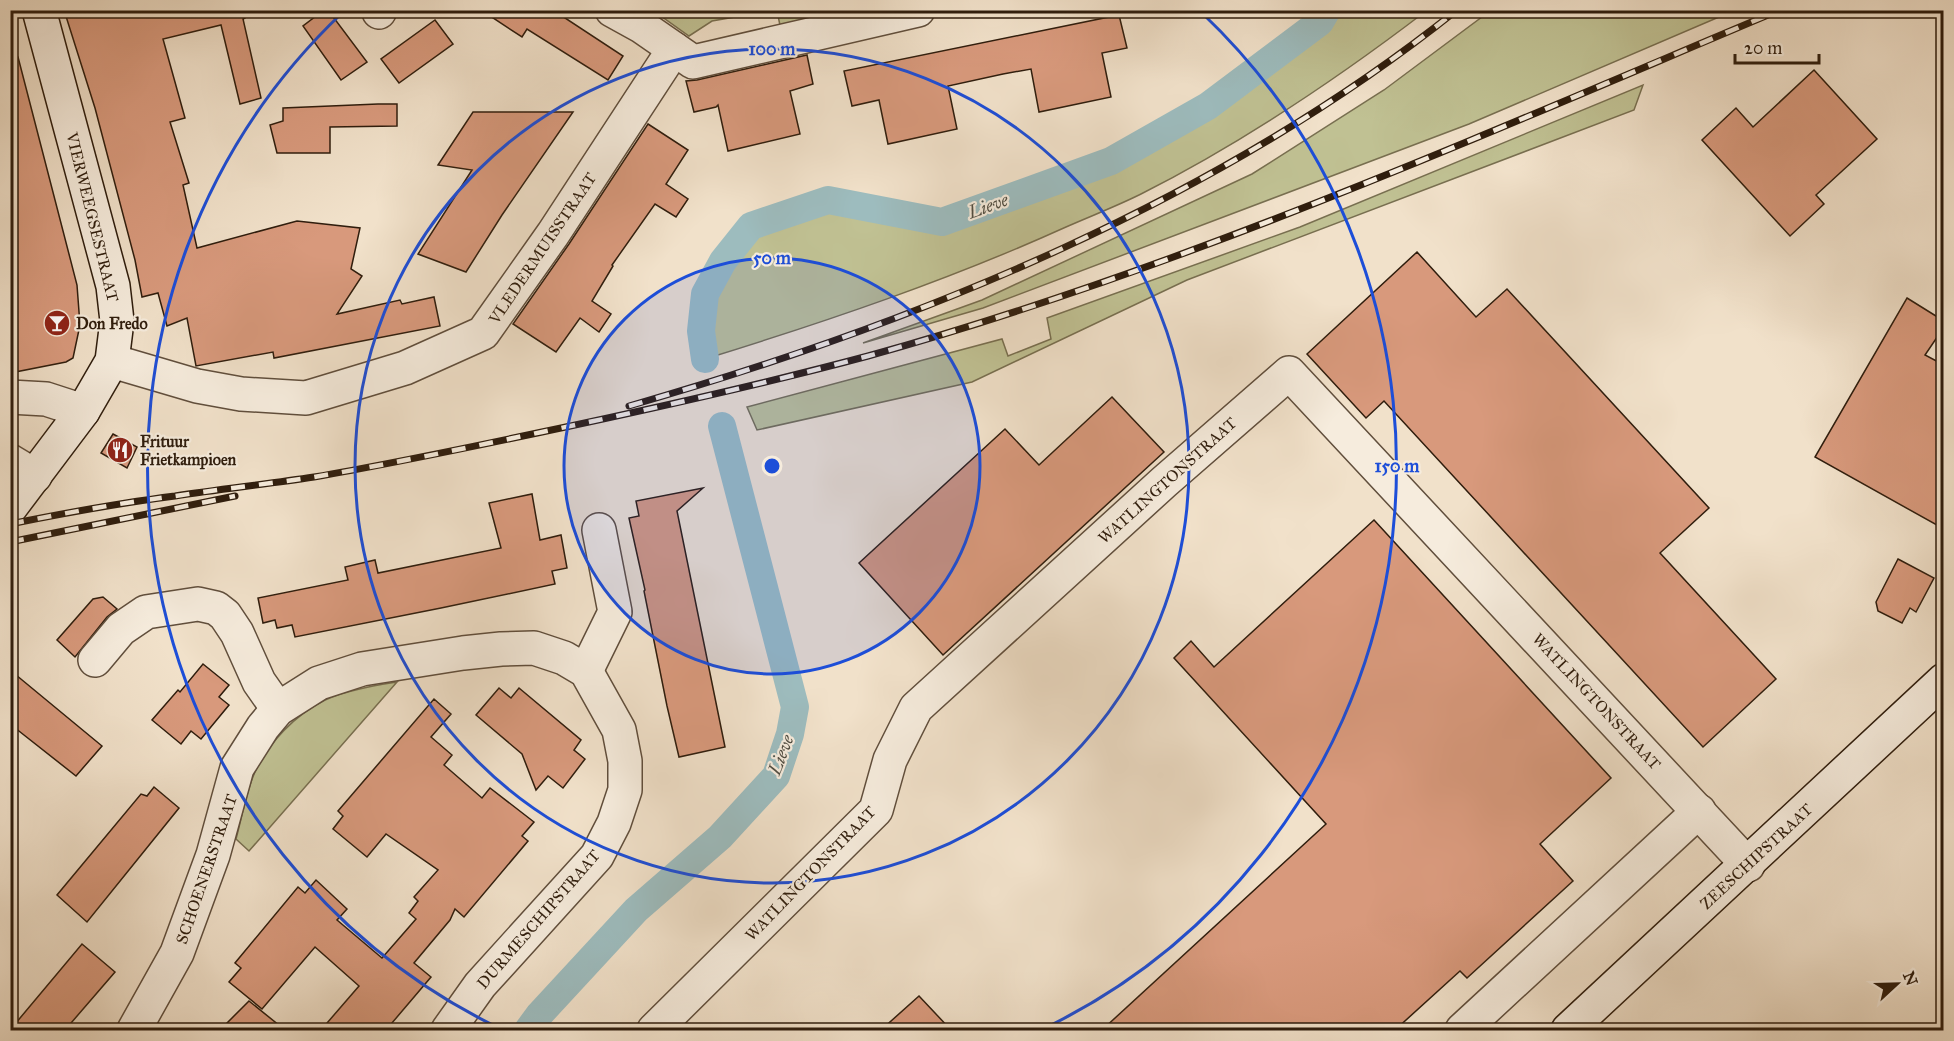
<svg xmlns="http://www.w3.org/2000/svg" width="1954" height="1041" viewBox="0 0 1954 1041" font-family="'IM FELL Great Primer',serif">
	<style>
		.green { fill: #c0c193; stroke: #786f50; stroke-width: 1.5 }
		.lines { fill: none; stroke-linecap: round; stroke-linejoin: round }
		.canal { stroke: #9dbcbe; stroke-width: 28 }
		.building { fill: #d8997c; stroke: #2f1d0d; stroke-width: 1.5 }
		.street-casing { stroke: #604e3c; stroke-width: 36 }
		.secondary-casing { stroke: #2f1d0d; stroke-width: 36 }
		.street { stroke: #f6ecdd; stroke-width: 33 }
		.secondary { stroke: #f6ecdd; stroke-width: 33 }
		.rail-casing { stroke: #2f1d0d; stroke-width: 7 }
		.rail { stroke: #f6ecdd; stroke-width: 4.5; stroke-dasharray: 14; stroke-linecap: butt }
		.ring { fill: none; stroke: #1d4ed8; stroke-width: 3 }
		.labels { text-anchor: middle; stroke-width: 4.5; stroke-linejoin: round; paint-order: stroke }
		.street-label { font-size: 16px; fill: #2f1d0d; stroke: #f6ecdd }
		.poi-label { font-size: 16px; font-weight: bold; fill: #2f1d0d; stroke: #f6ecdd; text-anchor: start }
		.water-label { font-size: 18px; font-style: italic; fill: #504d42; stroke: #f6ecdd }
		.centre { fill: #1d4ed8; stroke: #f6ecdd; stroke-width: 3 }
		.ring-label { font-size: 18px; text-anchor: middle; font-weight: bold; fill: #1d4ed8; stroke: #f6ecdd; stroke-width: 4.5; stroke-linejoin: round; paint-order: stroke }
	</style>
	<rect width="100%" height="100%" fill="#f1e1ca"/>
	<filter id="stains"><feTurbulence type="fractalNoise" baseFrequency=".00333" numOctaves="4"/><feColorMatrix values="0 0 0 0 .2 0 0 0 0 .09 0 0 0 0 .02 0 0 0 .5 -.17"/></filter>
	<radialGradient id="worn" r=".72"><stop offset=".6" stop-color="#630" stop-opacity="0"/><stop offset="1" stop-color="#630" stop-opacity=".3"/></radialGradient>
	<!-- green -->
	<g class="green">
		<polygon points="661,11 661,10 769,11 712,21 689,36 661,16"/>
		<path d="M 777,11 L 813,11 C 809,26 795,27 781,30 Z"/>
		<path d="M 1327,11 L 1426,11 C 1337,79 1242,143 1141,194 C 1117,206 1091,216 1066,227 C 949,280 828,321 705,359 L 701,331 L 705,294 L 723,261 L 751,226 L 828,200 L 942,222 L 1111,161 L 1208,106 L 1320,22 Z"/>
		<polygon points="1490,11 1733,11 1469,124 983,308 863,343 982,300 1252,174 1384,90"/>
		<polygon points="1643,85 1634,110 1187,280 972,382 757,430 747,407 1002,339 1008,356 1051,339 1047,318 1300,227"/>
		<path d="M 397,682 L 249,851 L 236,839 C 242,817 246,792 255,772 C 269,742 295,715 325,700 C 347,690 373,686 397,682 Z"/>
	</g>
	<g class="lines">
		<!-- canal -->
		<g class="canal">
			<polyline points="705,359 701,331 705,294 723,261 751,226 828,200 942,222 1111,161 1208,106 1320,22 1327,10"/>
			<polyline points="528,1030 539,1015 636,910 720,837 776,776 790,734 795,707 722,426"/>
		</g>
	</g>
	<!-- building -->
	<g class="building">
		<polygon points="64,10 244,10 245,18 243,19 261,98 240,104 221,25 163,39 185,118 170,122 189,183 183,185 197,248 297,221 360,228 351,269 362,276 337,314 400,300 402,304 434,297 440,326 274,358 273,352 196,366 187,318 167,326 158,293 142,297 135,260 95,108"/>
		<polygon points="324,10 328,10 367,62 341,80 303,26"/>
		<polygon points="481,10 553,10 623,56 608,80 527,29 522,37"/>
		<polygon points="1119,15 1127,48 1102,53 1111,97 1039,112 1031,69 1003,74 948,86 957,129 888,144 879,100 852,106 844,71"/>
		<polygon points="435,20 453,44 399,83 381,59"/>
		<polygon points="807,55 813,84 790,91 800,134 728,151 718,105 716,107 694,112 686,81 697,80"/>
		<polygon points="18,57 77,285 80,325 73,358 66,362 10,373 10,58"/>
		<polygon points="1814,70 1877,139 1816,195 1824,204 1790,236 1702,140 1736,108 1753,127"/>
		<polygon points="378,104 397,104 397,126 330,127 330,153 277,153 270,125 283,121 283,108"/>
		<polygon points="473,112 573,112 502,215 466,272 418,254 472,170 438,165"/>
		<polygon points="648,124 688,150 666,184 688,199 676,217 655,204 612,265 613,266 592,301 611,314 599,332 580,318 556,352 513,324 569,244"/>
		<polygon points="1417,252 1476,317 1507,289 1709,508 1660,553 1776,679 1703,747 1384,401 1366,418 1307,354"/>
		<polygon points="1907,298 1944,321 1944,327 1925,355 1944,365 1944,529 1815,457"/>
		<polygon points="1112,397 1164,452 943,655 859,563 1005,429 1039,465"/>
		<polygon points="113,434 137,447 127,468 101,453"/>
		<polygon points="703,488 677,511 725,747 679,757 667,706 644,591 645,590 629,518 639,516 636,501"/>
		<polygon points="532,494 540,540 561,535 567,568 552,571 555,584 441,608 295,637 292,625 277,628 275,620 263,623 258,598 348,580 345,567 375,560 378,573 501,548 489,503"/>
		<polygon points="1374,520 1611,778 1540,844 1573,881 1467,978 1460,971 1395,1030 1102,1030 1326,824 1174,658 1191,641 1214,667"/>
		<polygon points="1898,559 1934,578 1916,612 1910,608 1902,623 1878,611 1876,602"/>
		<polygon points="103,597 117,609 107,617 75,657 57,640 93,599"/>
		<polygon points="203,664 229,685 219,697 229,705 201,739 191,731 181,744 152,720 178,690 180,692"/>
		<polygon points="10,670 102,746 76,776 10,724"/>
		<polygon points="499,688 511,698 519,688 581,740 574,750 585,759 563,788 548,776 536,790 522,754 476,715"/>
		<polygon points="434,699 451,714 431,737 452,755 444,765 482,798 490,788 534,822 522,836 528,841 464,917 455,909 450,920 414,963 431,977 386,1030 321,1030 359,986 315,947 262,1009 229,982 241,968 235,963 298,887 305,893 316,880 347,909 337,920 382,958 416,919 409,913 418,901 414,897 438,870 386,834 367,857 333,829 343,816 338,811"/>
		<polygon points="154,787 179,808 87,922 57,895 141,794 147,796"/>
		<polygon points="82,944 115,972 65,1030 10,1030"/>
		<polygon points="919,996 951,1030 881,1030"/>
		<polygon points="249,1001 285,1030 220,1030"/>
	</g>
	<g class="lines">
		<defs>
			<g id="street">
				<polyline points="612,10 641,26 693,62 918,10"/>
				<polyline points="379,12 380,10"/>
				<polyline points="112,361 197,386 241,394 306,398 405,368 483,333 553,234 674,49"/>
				<polyline points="10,397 46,399 83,411"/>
				<polyline points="10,461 35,476"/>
				<polyline points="95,660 121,629 146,612 198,604 216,608 225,615 237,633 259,682 278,709"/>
				<polyline points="586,671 615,612 599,530"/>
				<polyline points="134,1030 177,953 213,855 237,768 263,727 278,709 319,683 362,669 463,653 501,649 534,648 564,658 586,671 619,730 625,761 625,790 614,823 597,856 480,985 448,1030"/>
				<polyline points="654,1030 876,810 890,760 916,708 1164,482 1289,373 1748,865"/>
				<polyline points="1462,1030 1699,811"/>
			</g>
			<g id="secondary">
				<polyline points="10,508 83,411 112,361 117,321 113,286 39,10"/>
				<polyline points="1568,1030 1944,680"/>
			</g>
		</defs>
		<!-- street casing -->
		<use href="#street" class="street-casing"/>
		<!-- secondary casing -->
		<use href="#secondary" class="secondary-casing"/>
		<!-- street -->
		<use href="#street" class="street"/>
		<!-- secondary -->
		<use href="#secondary" class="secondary"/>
		<defs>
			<g id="rail">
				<path d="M 629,406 C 921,322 1218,201 1457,10"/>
				<path d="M 10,524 C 65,513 120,503 175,496 C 221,489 268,484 314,477 C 390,464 466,448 542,432 C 651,409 760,385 868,356 C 1182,269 1480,136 1780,10"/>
				<polyline points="10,542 235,496"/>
			</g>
		</defs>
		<!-- rail casing -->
		<use href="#rail" class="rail-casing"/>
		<!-- rail -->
		<use href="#rail" class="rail"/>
	</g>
	<!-- distance rings -->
	<circle cx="772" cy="466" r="208" fill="#1d4ed8" fill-opacity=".12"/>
	<g class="ring">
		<circle cx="772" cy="466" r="208"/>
		<circle cx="772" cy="466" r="417"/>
		<path d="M503 1030A625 625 0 0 1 342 13M1202 13A625 625 0 0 1 1041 1030"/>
	</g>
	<!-- icons -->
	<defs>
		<symbol id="bar-disc" viewBox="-11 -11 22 22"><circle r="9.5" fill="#8f2418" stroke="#f6ecdd"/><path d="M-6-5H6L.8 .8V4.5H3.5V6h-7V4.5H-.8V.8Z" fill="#fff"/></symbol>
		<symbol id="restaurant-disc" viewBox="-11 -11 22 22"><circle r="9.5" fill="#8f2418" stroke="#f6ecdd"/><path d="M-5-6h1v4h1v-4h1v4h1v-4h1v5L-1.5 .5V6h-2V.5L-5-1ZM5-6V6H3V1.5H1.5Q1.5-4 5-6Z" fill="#fff"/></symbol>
	</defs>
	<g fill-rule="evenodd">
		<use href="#bar-disc" x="42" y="308" width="30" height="30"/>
		<use href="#restaurant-disc" x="105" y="435" width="30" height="30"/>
	</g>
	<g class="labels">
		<!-- street labels -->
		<g class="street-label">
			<text transform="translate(93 217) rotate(76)" y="6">VIERWEEGSESTRAAT</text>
			<text transform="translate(542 248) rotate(-56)" y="6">VLEDERMUISSTRAAT</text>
			<text transform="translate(1167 480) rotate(-42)" y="6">WATLINGTONSTRAAT</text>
			<text transform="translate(1597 701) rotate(47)" y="6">WATLINGTONSTRAAT</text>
			<text transform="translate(1756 856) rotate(-43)" y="6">ZEESCHIPSTRAAT</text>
			<text transform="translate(206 869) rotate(-71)" y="6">SCHOENERSTRAAT</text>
			<text transform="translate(810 873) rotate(-46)" y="6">WATLINGTONSTRAAT</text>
			<text transform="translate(538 919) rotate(-49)" y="6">DURMESCHIPSTRAAT</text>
		</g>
		<!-- poi labels -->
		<g class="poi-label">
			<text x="76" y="329">Don Fredo</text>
			<text x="140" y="447">Frituur<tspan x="140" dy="18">Frietkampioen</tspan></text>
		</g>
		<!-- water labels -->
		<g class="water-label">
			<text transform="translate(988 206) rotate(-20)" y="6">Lieve</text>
			<text transform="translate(781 755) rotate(-69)" y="6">Lieve</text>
		</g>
	</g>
	<circle cx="772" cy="466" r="9" class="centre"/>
	<g class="ring-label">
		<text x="772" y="55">100 m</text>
		<text x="772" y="264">50 m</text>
		<text x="1397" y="472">150 m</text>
	</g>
	<!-- margin -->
	<rect width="1954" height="1041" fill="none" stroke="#f1e1ca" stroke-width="36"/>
	<rect x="12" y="12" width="1930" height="1017" fill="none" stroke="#2f1d0d" stroke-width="3"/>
	<rect x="18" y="18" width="1918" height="1005" fill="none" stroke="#2f1d0d" stroke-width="1.5"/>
	<!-- north arrow -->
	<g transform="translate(1897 984) rotate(68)" stroke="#f6ecdd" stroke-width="4.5" paint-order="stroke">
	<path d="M0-4.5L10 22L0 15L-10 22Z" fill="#2f1d0d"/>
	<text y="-9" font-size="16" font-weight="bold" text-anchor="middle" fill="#2f1d0d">N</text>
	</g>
	<!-- scale -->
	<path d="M1735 54v9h84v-9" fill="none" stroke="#2f1d0d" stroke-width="3"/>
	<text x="1744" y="54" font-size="18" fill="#2f1d0d" stroke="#f6ecdd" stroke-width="4.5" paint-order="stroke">20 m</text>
	<rect width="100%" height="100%" filter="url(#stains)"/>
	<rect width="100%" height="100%" fill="url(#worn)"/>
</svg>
